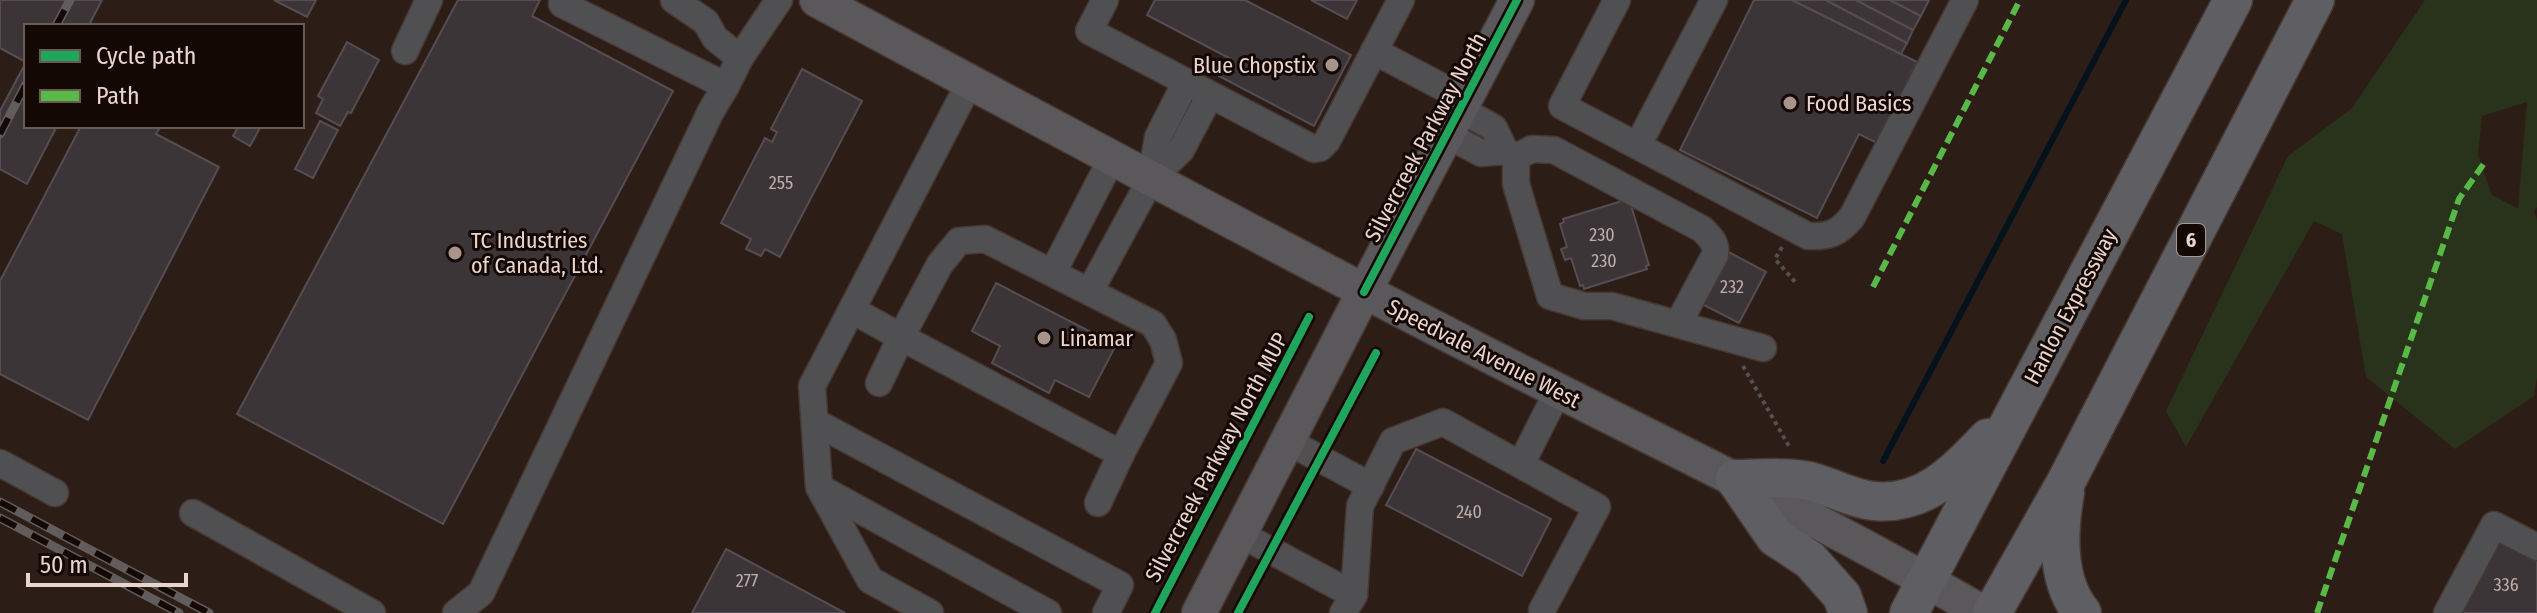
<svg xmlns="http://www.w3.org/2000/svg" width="2537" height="613" viewBox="0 0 2537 613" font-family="'Fira Sans Condensed',sans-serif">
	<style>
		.green { fill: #29321a; fill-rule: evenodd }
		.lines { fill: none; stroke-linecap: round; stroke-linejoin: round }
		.stream { stroke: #04121c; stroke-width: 6 }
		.building { fill: #3c3538; stroke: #554d51; stroke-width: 2 }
		.minor-casing { stroke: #463832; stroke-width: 29 }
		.major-casing { stroke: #463832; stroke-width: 37 }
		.highway-casing { stroke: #463832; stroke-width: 41 }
		.path { stroke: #555151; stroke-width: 4; stroke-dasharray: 4 4; stroke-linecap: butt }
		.minor { stroke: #505053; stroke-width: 26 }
		.major { stroke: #5a585b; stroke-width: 34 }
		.highway { stroke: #5f5e62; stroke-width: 38 }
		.rail-casing { stroke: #625d5c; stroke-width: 9 }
		.rail { stroke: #140804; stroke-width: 6; stroke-dasharray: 18; stroke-linecap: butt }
		.quiet { stroke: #58b947; stroke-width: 6; stroke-dasharray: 12 6; stroke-linecap: butt }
		.cycleway-casing { stroke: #140804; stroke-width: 13 }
		.cycleway { stroke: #20a55d; stroke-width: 8 }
		.poi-dot { fill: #a7958d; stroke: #140804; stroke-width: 3 }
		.labels { text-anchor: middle; stroke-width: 6; stroke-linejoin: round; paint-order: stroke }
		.number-label { font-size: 18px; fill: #beada8 }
		.shield { fill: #140804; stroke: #a99891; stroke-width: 2 }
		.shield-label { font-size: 20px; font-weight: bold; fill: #e9d5cd }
		.poi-label { font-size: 22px; fill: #e9d5cd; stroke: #140804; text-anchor: start }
		.street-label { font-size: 22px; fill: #e9d5cd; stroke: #140804 }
	</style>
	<rect width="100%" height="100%" fill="#2d1d17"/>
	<!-- green -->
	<path class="green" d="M 2425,0 L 2537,0 L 2537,207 L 2534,211 L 2537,220 L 2537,378 L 2534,396 L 2455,449 L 2366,377 L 2342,234 L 2314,221 L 2186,447 L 2166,411 L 2288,156 L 2352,108 ZM 2527,102 L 2518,208 L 2517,208 L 2492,195 L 2478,155 L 2482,116 Z"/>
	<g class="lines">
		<!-- stream -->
		<polyline class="stream" points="1883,461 2126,0"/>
	</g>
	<!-- building -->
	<g class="building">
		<polygon points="0,0 102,0 90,23 96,26 26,26 26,126 57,126 27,184 0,169 0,111 26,62 0,48"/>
		<polygon points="274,0 316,0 307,17"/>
		<polygon points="458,0 540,0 532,16 673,91 443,524 237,414"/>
		<polygon points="1155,0 1245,0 1351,55 1314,126 1219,76 1229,58 1147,15"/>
		<polygon points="1311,0 1357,0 1347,19"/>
		<polygon points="1754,0 1792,0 1917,62 1877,143 1859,134 1817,218 1680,150"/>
		<polygon points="1792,0 1826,0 1907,43 1901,54"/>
		<polygon points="1826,0 1856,0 1913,30 1907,43"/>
		<polygon points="1856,0 1890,0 1921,16 1913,30"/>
		<polygon points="1890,0 1929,0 1921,16"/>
		<polygon points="347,42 379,60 351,113 348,112 340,126 316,113 323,99 318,96"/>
		<polygon points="802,69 862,101 780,257 765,249 761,256 746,249 751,239 721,223 765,138 772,142 777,132 771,129"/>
		<polygon points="320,121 338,130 313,178 295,169"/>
		<polygon points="81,126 161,126 156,134 219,167 88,420 0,374 0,281"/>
		<polygon points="239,126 261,126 250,146 233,136"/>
		<polygon points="1625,200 1630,202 1649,265 1646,266 1647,269 1584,289 1583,285 1580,286 1571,258 1565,260 1561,249 1567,247 1560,224 1564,222 1563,219"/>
		<polygon points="1725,250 1766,272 1739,323 1698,302"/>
		<polygon points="996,283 1116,345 1089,397 1055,380 1049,393 992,363 1000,346 972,331"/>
		<polygon points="1416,449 1551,519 1522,576 1386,505"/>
		<polygon points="2500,538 2537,557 2537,613 2460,613"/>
		<polygon points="726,549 845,613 692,613"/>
	</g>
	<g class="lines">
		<defs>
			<g id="minor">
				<polyline points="564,0 562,4 726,86 740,58 779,0"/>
				<polyline points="674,0 706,22 715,38 740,58"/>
				<polyline points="1105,0 1089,31 1314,149 1320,148 1327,141 1401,0"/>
				<path d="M 1617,0 L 1562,106 L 1808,236 C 1829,237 1839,233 1852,217 L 1965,0"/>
				<polyline points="405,51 429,0"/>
				<polyline points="1374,51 1465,99"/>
				<polyline points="1460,109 1494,128 1505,151"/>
				<polyline points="1447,135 1481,153 1505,151 1516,157"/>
				<polyline points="1638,145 1714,0"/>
				<polyline points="1516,157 1516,184 1550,296 1584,306 1612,306 1763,348"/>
				<path d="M 1516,157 L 1532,149 L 1554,150 L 1702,229 C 1710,237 1717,243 1715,255 L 1678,324"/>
				<polyline points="1151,179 1158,137 1186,82"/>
				<polygon points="985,239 1153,324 1163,340 1169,363 1121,454 901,337 940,264 959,241"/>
				<polyline points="1053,272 1112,158"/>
				<polyline points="1090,291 1151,179 1181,150 1210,95"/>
				<polyline points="852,310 901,337 879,383"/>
				<polyline points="815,422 1120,585 1106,613"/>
				<polyline points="1287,441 1371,486"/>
				<polyline points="0,463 55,493"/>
				<polyline points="1521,464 1558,391"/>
				<polyline points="820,488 1048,613"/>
				<polyline points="1098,503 1121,454"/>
				<polyline points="193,513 372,613"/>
				<polyline points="1240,534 1354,595"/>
				<polyline points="456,613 481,593 711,111 726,86"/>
				<polyline points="930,613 870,580 819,487 812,386 970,82"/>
				<polyline points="1343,613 1354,595 1360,506 1393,441 1443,422 1597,507 1542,610"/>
				<polyline points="2447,613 2494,525 2537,547"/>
			</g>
			<g id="major">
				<path d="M 817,0 C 1037,118 1256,236 1478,350 C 1647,437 1819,517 1983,613"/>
				<polyline points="1199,613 1364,292 1517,0"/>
			</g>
			<g id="highway">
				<path d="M 1735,479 C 1758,479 1786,476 1809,481 C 1830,486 1852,499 1874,501 C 1925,506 1956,471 1988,438"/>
				<polyline points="1735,479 1775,537 1810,560 1842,596 1848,613"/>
				<path d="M 2065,493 C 2058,532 2056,581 2082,613"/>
				<polyline points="1909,613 2233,0"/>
				<polyline points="1992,613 2067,480 2315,0"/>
			</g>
		</defs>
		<!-- minor casing -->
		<use href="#minor" class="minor-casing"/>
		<!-- major casing -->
		<use href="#major" class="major-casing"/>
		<!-- highway casing -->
		<use href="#highway" class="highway-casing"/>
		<!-- path -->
		<g class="path">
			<polyline points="1782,247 1775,259 1797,284"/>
			<polyline points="1743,366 1790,448"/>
		</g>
		<!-- minor -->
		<use href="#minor" class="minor"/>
		<!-- major -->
		<use href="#major" class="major"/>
		<!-- highway -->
		<use href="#highway" class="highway"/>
		<defs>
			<g id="rail">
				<polyline points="56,26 70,0"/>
				<polyline points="0,134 26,84"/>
				<polyline points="0,502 209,613"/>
				<polyline points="0,518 179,613"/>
			</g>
		</defs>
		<!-- rail casing -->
		<use href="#rail" class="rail-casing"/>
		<!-- rail -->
		<use href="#rail" class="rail"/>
		<!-- quiet -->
		<g class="quiet">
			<polyline points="1873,287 2020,0"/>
			<polyline points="2317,613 2459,199 2485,162"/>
		</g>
		<defs>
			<g id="cycleway">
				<polyline points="1364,292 1517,0"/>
				<polyline points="1155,613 1309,317"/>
				<polyline points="1238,613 1376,353"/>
			</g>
		</defs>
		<!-- cycleway casing -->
		<use href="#cycleway" class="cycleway-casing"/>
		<!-- cycleway -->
		<use href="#cycleway" class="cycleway"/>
	</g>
	<!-- markers -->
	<g class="poi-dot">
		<circle cx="1332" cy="65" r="8"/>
		<circle cx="1790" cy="103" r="8"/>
		<circle cx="455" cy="253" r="8"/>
		<circle cx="1044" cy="338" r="8"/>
	</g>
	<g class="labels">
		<!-- number labels -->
		<g class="number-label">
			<text x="781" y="189">255</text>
			<text x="1602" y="241">230</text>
			<text x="1604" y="267">230</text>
			<text x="1732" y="293">232</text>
			<text x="1469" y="518">240</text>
			<text x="747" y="587">277</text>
			<text x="2506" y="591">336</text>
		</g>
		<!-- shield labels -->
		<rect class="shield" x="2177" y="224" width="28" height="32" rx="6"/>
		<g class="shield-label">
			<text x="2191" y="247">6</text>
		</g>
		<!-- poi labels -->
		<g class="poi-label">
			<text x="1316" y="73" text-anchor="end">Blue Chopstix</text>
			<text x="1806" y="111">Food Basics</text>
			<text x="471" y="248">TC Industries<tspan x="471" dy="25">of Canada, Ltd.</tspan></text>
			<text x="1060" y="346">Linamar</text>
		</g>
		<!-- street labels -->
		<g class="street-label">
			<text transform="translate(1425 137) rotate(-62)" y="8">Silvercreek Parkway North</text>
			<text transform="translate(2070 306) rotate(-62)" y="8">Hanlon Expressway</text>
			<text transform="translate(1484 353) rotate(27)" y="8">Speedvale Avenue West</text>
			<text transform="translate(1216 457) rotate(-62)" y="8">Silvercreek Parkway North MUP</text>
		</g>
	</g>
	<!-- legend -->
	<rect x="24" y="24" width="280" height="104" fill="#140804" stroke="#695a54" stroke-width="2"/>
	<rect x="40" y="50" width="40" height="12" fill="#20a55d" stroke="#695a54" stroke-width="2"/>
	<text x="96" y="64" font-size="24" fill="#e9d5cd">Cycle path</text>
	<rect x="40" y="90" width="40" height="12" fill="#58b947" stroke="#695a54" stroke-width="2"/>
	<text x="96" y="104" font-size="24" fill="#e9d5cd">Path</text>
	<!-- scale -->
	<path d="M28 573v12h158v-12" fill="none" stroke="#e9d5cd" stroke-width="4"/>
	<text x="40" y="573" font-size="24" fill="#e9d5cd" stroke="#140804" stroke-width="6" paint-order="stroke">50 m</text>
</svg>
